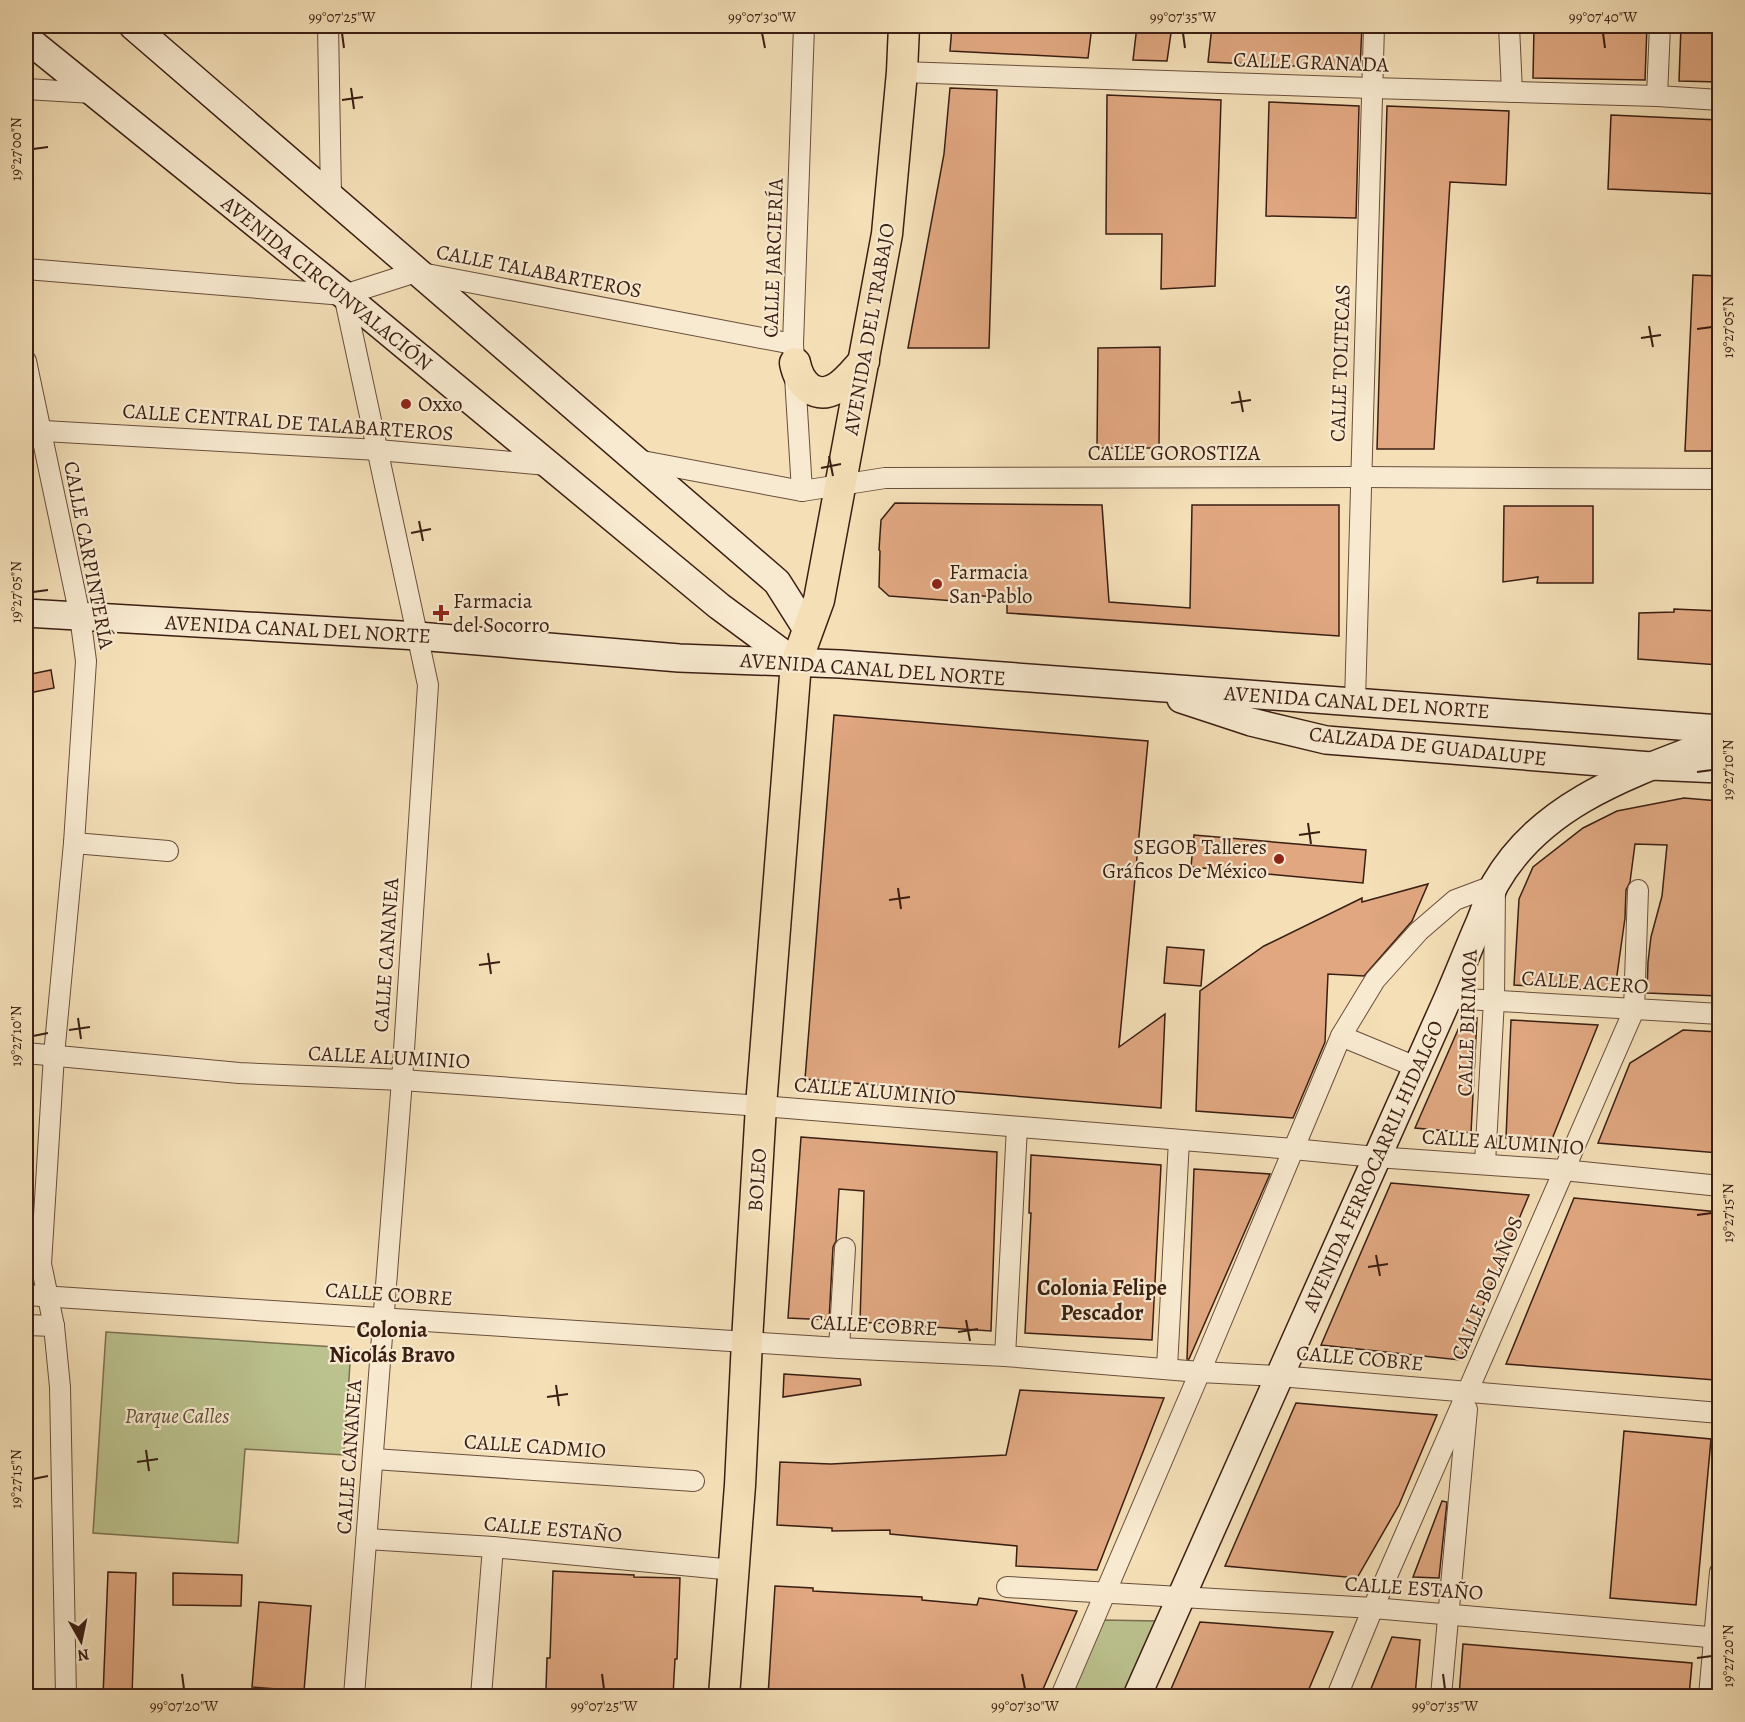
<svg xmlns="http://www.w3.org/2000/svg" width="1745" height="1722" viewBox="0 0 1745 1722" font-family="Alegreya,serif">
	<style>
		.green { fill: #bbc28e; stroke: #7b7050; stroke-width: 1.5 }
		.building { fill: #e0a780; stroke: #3b1e13; stroke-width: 1.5 }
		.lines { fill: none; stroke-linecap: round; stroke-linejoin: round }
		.street-casing { stroke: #694e3c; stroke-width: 22 }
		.secondary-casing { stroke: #3b1e13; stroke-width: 30 }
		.primary-casing { stroke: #3b1e13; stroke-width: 33 }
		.street { stroke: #f8ead0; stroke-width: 20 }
		.secondary { stroke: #f8ead0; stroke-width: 27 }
		.primary { stroke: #f4dfb7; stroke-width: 30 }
		.ticks { fill: none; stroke: #3b1e13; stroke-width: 2 }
		.poi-dot { fill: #8f2418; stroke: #f8ead0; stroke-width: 2 }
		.labels { text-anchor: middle; stroke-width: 4.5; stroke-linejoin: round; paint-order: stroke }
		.street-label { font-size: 21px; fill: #3b1e13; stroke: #f8ead0 }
		.poi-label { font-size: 21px; fill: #3b1e13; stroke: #f8ead0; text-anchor: start }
		.park-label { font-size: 21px; font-style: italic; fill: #614f38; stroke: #f8ead0 }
		.neighbourhood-label { font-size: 22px; font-weight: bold; fill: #3b1e13; stroke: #f8ead0 }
		.neatline { fill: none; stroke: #3b1e13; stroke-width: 2 }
		.ticks-label { font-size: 15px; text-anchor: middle; fill: #3b1e13 }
	</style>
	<rect width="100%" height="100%" fill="#f4dfb7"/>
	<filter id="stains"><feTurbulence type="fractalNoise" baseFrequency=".00333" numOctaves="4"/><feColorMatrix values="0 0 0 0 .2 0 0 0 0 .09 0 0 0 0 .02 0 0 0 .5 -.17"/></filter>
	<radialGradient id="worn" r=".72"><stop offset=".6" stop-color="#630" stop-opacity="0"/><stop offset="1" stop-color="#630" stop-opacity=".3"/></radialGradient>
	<!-- green -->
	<g class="green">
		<polygon points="106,1332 351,1348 344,1455 245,1449 238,1543 93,1533"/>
		<polygon points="1103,1620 1157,1621 1123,1696 1072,1696"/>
	</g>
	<!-- building -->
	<g class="building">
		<polygon points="952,26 1092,26 1088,58 950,51"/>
		<polygon points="1137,26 1172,26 1167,61 1133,60"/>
		<polygon points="1212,26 1362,26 1360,69 1208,62"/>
		<polygon points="1534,26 1647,26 1645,80 1533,78"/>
		<polygon points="1681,26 1719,26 1719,82 1679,81"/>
		<polygon points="950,88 997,90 989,348 908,348 944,154"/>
		<polygon points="1107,95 1221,100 1215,286 1161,289 1162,234 1106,234"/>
		<polygon points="1269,102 1359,106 1356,218 1266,216"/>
		<polygon points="1387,106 1509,111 1506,185 1450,182 1434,449 1377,449"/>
		<polygon points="1611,115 1719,120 1719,194 1608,189"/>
		<polygon points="1693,275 1719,276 1719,451 1685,451"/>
		<polygon points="1160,347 1159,448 1097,448 1098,348"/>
		<polygon points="895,503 1102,505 1109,602 1190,608 1192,505 1339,505 1339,636 1007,613 1007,597 957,595 955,601 889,596 879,587 880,551 879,550 881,520"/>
		<polygon points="1504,506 1593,506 1593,583 1537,583 1538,577 1503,582"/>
		<polygon points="1674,609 1719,611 1719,665 1638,659 1639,613 1674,612"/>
		<polygon points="51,670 54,688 29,693 26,675"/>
		<polygon points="834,715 1148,741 1119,1047 1165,1014 1161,1108 805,1079"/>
		<polygon points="1684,798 1719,801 1719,996 1647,993 1648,962 1651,937 1662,896 1667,845 1635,844 1630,882 1626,890 1625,918 1616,982 1605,991 1514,985 1519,899 1533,867 1583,828 1617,811"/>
		<polygon points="1194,835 1366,850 1363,883 1191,867"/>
		<polygon points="1428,884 1412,921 1364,976 1328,974 1325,1042 1293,1118 1196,1111 1200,991 1264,946 1362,898 1362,902"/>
		<polygon points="1167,947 1204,950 1201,986 1164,983"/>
		<polygon points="1464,1016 1477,1018 1471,1133 1415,1128"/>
		<polygon points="1511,1020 1598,1025 1552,1139 1506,1138"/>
		<polygon points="1683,1030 1719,1032 1719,1153 1598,1143 1630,1063"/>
		<polygon points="801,1137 997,1152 991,1331 860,1322 864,1191 839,1189 836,1241 833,1247 829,1320 788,1318"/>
		<polygon points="1031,1155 1161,1165 1152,1340 1025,1333 1031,1213 1029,1213"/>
		<polygon points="1194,1169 1270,1174 1189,1359 1187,1359"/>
		<polygon points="1391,1183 1529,1195 1460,1360 1321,1345"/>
		<polygon points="1574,1198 1719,1212 1719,1337 1715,1380 1506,1364"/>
		<polygon points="784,1374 860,1379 861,1385 783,1397"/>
		<polygon points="1020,1390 1164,1398 1097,1570 1016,1566 1017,1546 890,1534 890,1530 832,1531 832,1528 777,1525 780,1462 831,1464 1006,1455"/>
		<polygon points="1296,1403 1437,1415 1399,1505 1357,1578 1225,1566"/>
		<polygon points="1624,1431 1711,1439 1696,1605 1610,1598"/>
		<polygon points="1442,1501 1447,1502 1439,1578 1413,1577"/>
		<polygon points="553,1571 634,1575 634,1577 680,1578 677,1659 675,1659 673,1696 546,1690 547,1658 550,1658"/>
		<polygon points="108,1572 136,1573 132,1696 103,1696"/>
		<polygon points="173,1573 242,1575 241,1606 173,1605"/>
		<polygon points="775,1586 813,1588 813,1591 922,1597 922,1600 977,1605 979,1598 1077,1611 1040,1696 768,1696"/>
		<polygon points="259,1602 311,1606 304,1691 252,1687"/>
		<polygon points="1200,1622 1281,1628 1333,1632 1306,1696 1168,1696"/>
		<polygon points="1392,1637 1420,1640 1415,1696 1368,1696"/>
		<polygon points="1463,1644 1692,1663 1689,1696 1459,1696"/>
	</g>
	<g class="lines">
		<defs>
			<g id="street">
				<polyline points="328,26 331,196"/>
				<polyline points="1509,26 1512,92"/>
				<polyline points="902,72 1371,88 1657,96 1720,100"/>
				<polyline points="26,89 93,93"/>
				<polyline points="1657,96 1660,26"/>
				<polyline points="26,269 344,295 416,272 793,344"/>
				<polyline points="344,295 428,685 402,1080 354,1696"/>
				<polyline points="26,361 80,616 86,661 74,843 54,1055 41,1264 54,1326 60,1387 66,1696"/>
				<polyline points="26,430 378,450 547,465"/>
				<polyline points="637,460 802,491 885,478 1360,477 1720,479"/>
				<polyline points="802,491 793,344 804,26"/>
				<polyline points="1355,702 1374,26"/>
				<polyline points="74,843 168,851"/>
				<polyline points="1448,998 1720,1014"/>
				<polyline points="1341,1036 1416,1067"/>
				<polyline points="26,1053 239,1073 402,1080 761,1106 1293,1149 1376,1157 1563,1170 1720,1186"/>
				<polyline points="26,1295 839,1348 1005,1356 1200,1372 1279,1376 1720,1413"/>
				<polyline points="26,1325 54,1326"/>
				<polyline points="839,1348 845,1248"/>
				<polyline points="1005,1356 1017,1127"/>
				<polyline points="1167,1368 1179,1140"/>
				<polyline points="374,1459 694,1481"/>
				<polyline points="367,1539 493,1547 734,1570"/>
				<polyline points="1007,1587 1373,1608 1720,1638"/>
				<polyline points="481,1696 493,1547"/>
				<polyline points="1061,1696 1200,1372 1341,1036 1375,980 1419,931 1455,900 1495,885 1494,1000 1485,1163"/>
				<polyline points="1337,1696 1373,1608 1634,1010 1638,890"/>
				<polyline points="1441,1696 1467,1409"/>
				<polyline points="1709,1696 1720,1572"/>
			</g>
			<g id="secondary">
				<polyline points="133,26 777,582 808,631"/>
				<polyline points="26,38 344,295 719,606 796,663"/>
				<polyline points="26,613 418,636 679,658 840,664 1720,729"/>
				<polyline points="1181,699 1251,722 1326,740 1651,766 1720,769"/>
				<path d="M 1137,1696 L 1448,998 C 1459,973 1469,947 1480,922 C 1485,910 1489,896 1495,884 C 1542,801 1636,772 1720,740"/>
			</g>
			<g id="primary">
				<path d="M 795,363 C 797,373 801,382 809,388 C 832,403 850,376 864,361"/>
				<polyline points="724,1696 740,1485 747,1341 761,1106 796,663 819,600 887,234 902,72 904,26"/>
			</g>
		</defs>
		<!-- street casing -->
		<use href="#street" class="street-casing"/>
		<!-- secondary casing -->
		<use href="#secondary" class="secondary-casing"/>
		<!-- primary casing -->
		<use href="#primary" class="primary-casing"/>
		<!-- street -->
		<use href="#street" class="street"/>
		<!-- secondary -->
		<use href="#secondary" class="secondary"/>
		<!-- primary -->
		<use href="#primary" class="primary"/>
	</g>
	<!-- ticks -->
	<path class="ticks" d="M 342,33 L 344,48M 762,33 L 765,48M 1183,33 L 1185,48M 1603,33 L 1605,48M 351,88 L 354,109M 342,100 L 363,97M 33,149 L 48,147M 1649,326 L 1653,347M 1697,329 L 1712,327M 1641,338 L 1661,335M 1239,391 L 1243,412M 1231,403 L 1251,400M 829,456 L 833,476M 821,468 L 841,464M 419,521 L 423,541M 411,533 L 431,529M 33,592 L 48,590M 1697,772 L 1712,770M 1308,823 L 1311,844M 1299,835 L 1320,832M 898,888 L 901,909M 889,900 L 910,897M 488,953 L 491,974M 479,965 L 500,962M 78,1018 L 81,1039M 69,1030 L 90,1027M 33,1036 L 48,1033M 1697,1215 L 1712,1213M 1376,1255 L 1380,1276M 1368,1267 L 1388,1264M 966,1320 L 970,1341M 958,1332 L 978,1329M 556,1385 L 559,1406M 547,1397 L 568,1394M 146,1450 L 149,1471M 137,1462 L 158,1459M 33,1479 L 48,1476M 1697,1658 L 1712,1656M 182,1674 L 184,1689M 602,1674 L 604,1689M 1022,1674 L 1025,1689M 1443,1674 L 1445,1689"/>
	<!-- markers -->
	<g class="poi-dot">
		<circle cx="406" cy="404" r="6"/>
		<circle cx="937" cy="584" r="6"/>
		<path d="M438 604h6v6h6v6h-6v6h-6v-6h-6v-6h6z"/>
		<circle cx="1279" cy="859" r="6"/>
	</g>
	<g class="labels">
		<!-- street labels -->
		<g class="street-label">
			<text transform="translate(1311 62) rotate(2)" y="7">CALLE GRANADA</text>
			<text transform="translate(773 258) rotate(-88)" y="7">CALLE JARCIERÍA</text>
			<text transform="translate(539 271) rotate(11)" y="7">CALLE TALABARTEROS</text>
			<text transform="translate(327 283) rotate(39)" y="7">AVENIDA CIRCUNVALACIÓN</text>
			<text transform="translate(869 329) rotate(-80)" y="7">AVENIDA DEL TRABAJO</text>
			<text transform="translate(1340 363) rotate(-88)" y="7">CALLE TOLTECAS</text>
			<text transform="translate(288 422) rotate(4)" y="7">CALLE CENTRAL DE TALABARTEROS</text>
			<text x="1174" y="460">CALLE GOROSTIZA</text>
			<text transform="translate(89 555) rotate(79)" y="7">CALLE CARPINTERÍA</text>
			<text transform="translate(298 629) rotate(3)" y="7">AVENIDA CANAL DEL NORTE</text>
			<text transform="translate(873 669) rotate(4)" y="7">AVENIDA CANAL DEL NORTE</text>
			<text transform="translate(1357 702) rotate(4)" y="7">AVENIDA CANAL DEL NORTE</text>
			<text transform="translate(1428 746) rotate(6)" y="7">CALZADA DE GUADALUPE</text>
			<text transform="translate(386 955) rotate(-86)" y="7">CALLE CANANEA</text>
			<text transform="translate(1585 982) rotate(4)" y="7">CALLE ACERO</text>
			<text transform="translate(1467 1023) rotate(-88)" y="7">CALLE BIRIMOA</text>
			<text transform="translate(389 1057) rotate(3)" y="7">CALLE ALUMINIO</text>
			<text transform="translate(875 1091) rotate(5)" y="7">CALLE ALUMINIO</text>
			<text transform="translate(1503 1142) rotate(4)" y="7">CALLE ALUMINIO</text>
			<text transform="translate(1373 1166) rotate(-66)" y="7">AVENIDA FERROCARRIL HIDALGO</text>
			<text transform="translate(757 1180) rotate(-86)" y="7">BOLEO</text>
			<text transform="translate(1487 1288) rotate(-67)" y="7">CALLE BOLAÑOS</text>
			<text transform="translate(389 1294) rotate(4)" y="7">CALLE COBRE</text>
			<text transform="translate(874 1325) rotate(3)" y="7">CALLE COBRE</text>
			<text transform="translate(1360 1358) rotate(5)" y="7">CALLE COBRE</text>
			<text transform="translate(535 1446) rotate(4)" y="7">CALLE CADMIO</text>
			<text transform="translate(349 1457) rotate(-86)" y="7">CALLE CANANEA</text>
			<text transform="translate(553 1529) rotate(5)" y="7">CALLE ESTAÑO</text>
			<text transform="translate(1414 1588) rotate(4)" y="7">CALLE ESTAÑO</text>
		</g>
		<!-- poi labels -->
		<g class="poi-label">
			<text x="418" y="411">Oxxo</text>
			<text x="949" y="579">Farmacia<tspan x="949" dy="24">San Pablo</tspan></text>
			<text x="453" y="608">Farmacia<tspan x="453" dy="24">del Socorro</tspan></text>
			<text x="1267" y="854" text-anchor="end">SEGOB Talleres<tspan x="1267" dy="24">Gráficos De México</tspan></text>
		</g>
		<!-- park labels -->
		<g class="park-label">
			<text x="177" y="1423">Parque Calles</text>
		</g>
		<!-- neighbourhood labels -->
		<g class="neighbourhood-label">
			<text x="1102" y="1295">Colonia Felipe<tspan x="1102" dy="25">Pescador</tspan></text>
			<text x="392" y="1337">Colonia<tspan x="392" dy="25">Nicolás Bravo</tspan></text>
		</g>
	</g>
	<!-- margin -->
	<rect width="1745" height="1722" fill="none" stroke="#f4dfb7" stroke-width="66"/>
	<!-- north arrow -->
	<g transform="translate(81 1641) rotate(171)" stroke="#f8ead0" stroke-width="4.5" paint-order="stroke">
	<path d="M0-4.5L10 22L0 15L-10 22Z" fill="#3b1e13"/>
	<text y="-9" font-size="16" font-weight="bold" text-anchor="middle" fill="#3b1e13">N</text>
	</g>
	<rect x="33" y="33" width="1679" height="1656" class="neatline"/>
	<g class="ticks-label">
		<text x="342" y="22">99°07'25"W</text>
		<text x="762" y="22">99°07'30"W</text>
		<text x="1183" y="22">99°07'35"W</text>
		<text x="1603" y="22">99°07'40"W</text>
		<text transform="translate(16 149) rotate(-90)" y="5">19°27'00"N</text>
		<text transform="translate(1728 327) rotate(-90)" y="5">19°27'05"N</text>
		<text transform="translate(16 592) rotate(-90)" y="5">19°27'05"N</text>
		<text transform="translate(1728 770) rotate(-90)" y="5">19°27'10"N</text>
		<text transform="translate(16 1036) rotate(-90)" y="5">19°27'10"N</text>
		<text transform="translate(1728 1213) rotate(-90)" y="5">19°27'15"N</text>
		<text transform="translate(16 1479) rotate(-90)" y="5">19°27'15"N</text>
		<text transform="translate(1728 1656) rotate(-90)" y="5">19°27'20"N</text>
		<text x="184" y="1711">99°07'20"W</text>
		<text x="604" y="1711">99°07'25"W</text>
		<text x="1025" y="1711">99°07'30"W</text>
		<text x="1445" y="1711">99°07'35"W</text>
	</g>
	<rect width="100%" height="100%" filter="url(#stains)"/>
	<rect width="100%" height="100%" fill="url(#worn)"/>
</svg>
